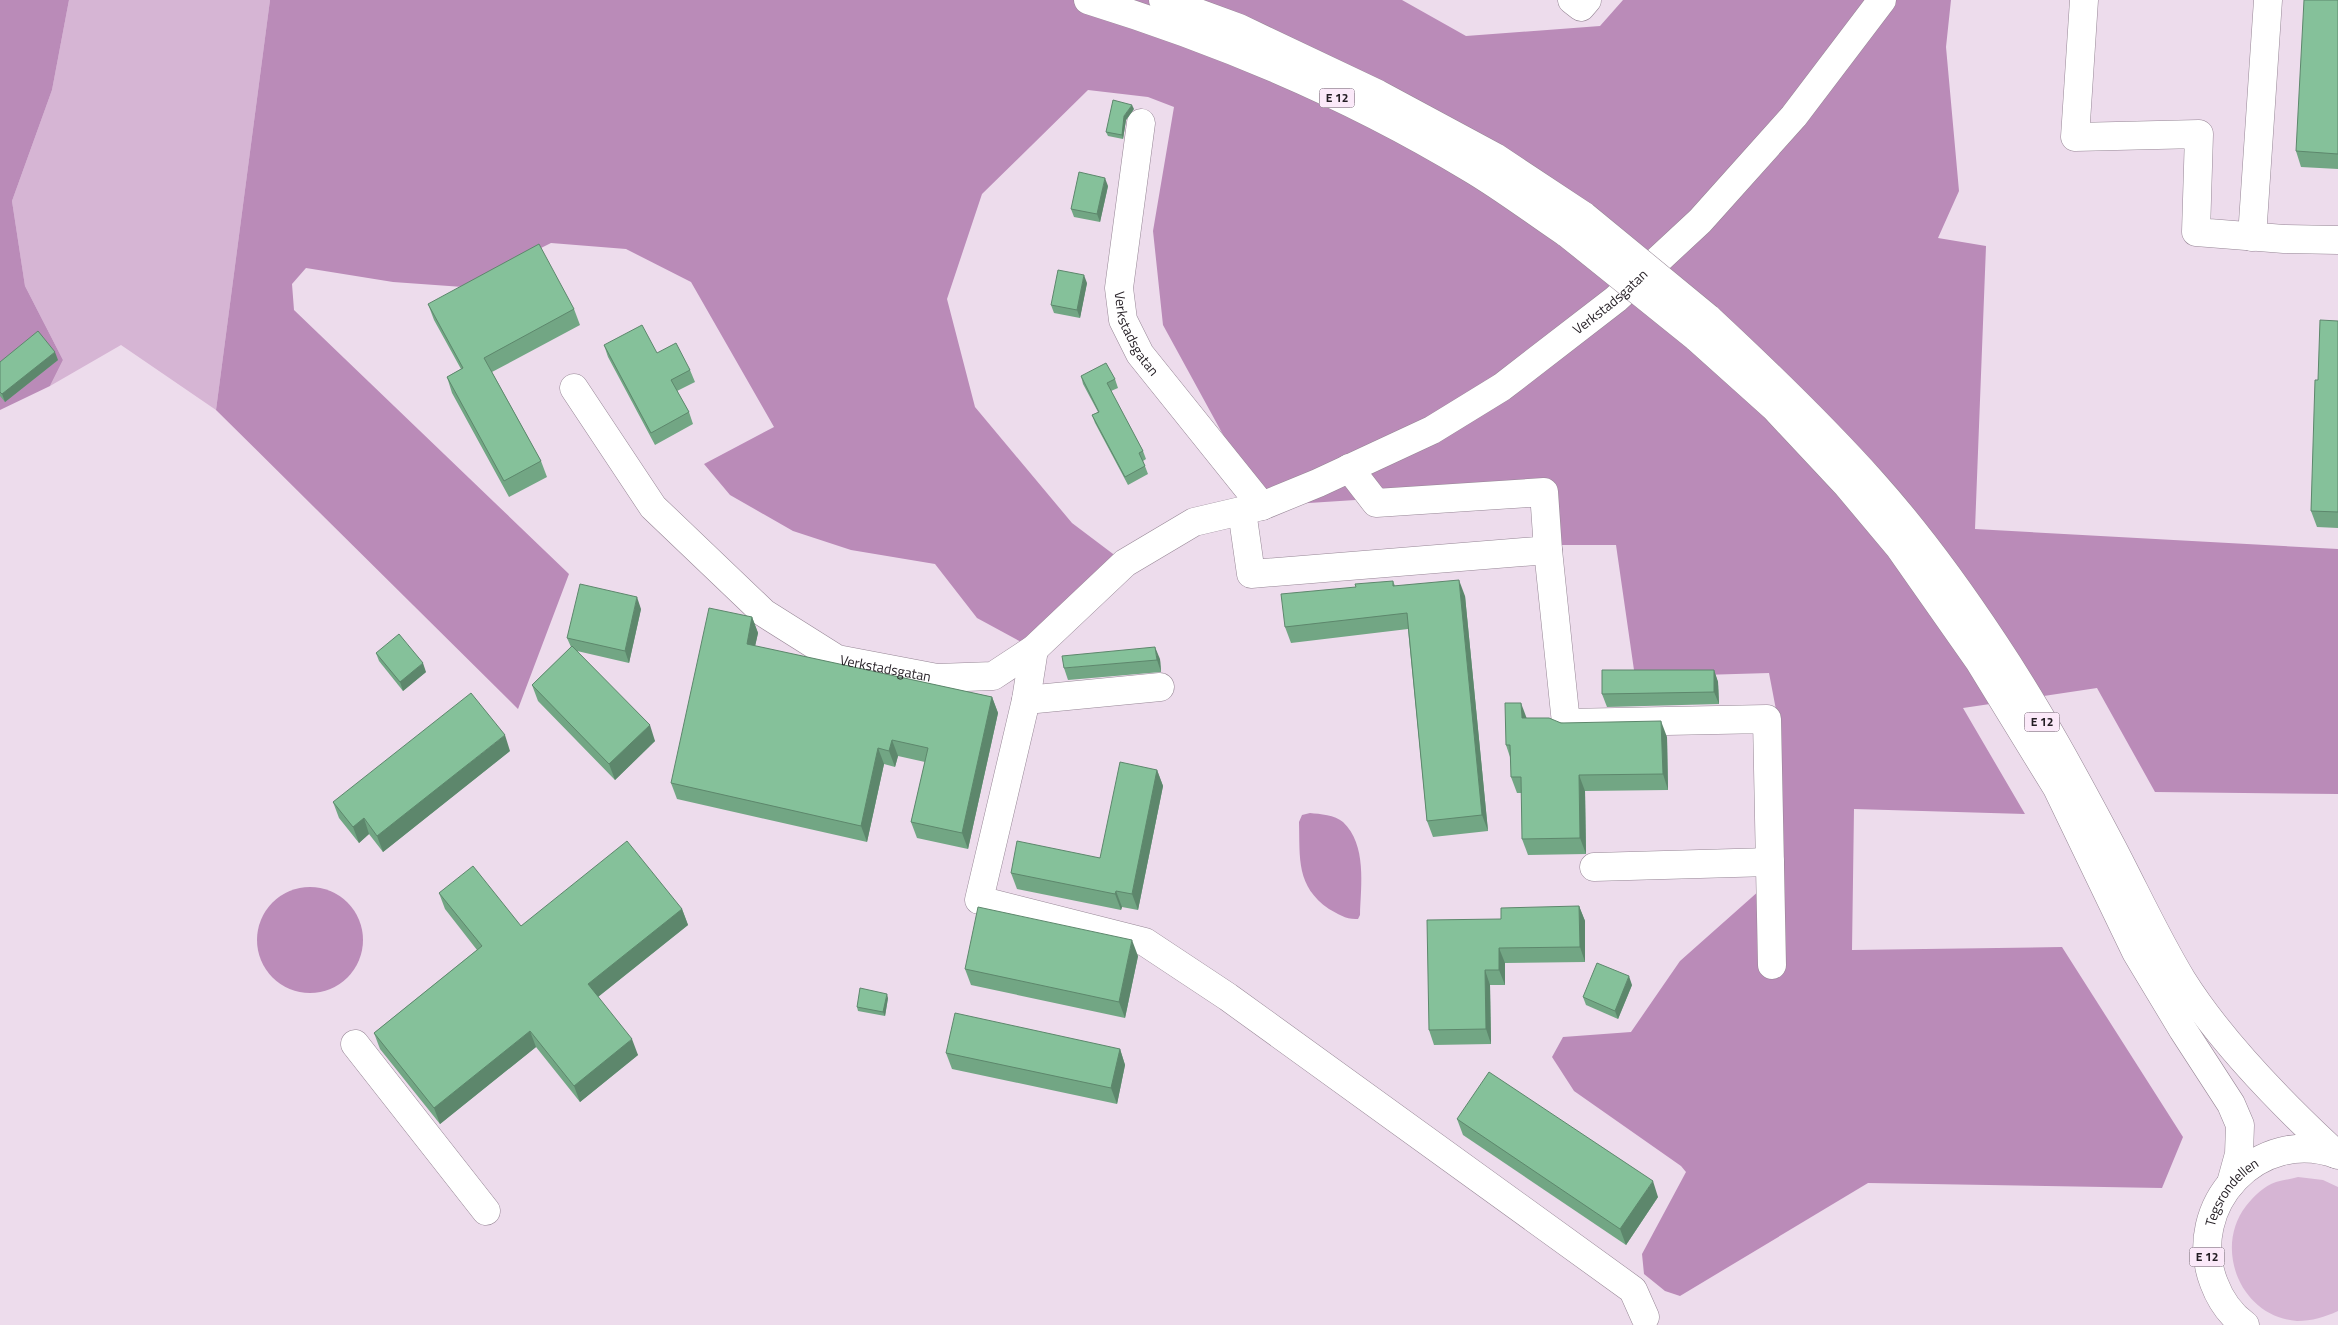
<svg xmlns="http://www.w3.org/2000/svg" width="2338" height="1325" viewBox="0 0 2338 1325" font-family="'Titillium Web',sans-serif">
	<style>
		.green { fill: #d6b5d4 }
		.forest { fill: #ba8bb8 }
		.water { fill: #bb8cb9 }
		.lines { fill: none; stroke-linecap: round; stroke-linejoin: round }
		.minor-casing { stroke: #968695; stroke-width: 29 }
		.highway-casing { stroke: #968695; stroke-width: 29 }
		.minor { stroke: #fff; stroke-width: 28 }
		.highway { stroke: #fff; stroke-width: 28 }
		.highway-bridge-casing { stroke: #968695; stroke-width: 29; stroke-linecap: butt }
		.highway-bridge { stroke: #fff; stroke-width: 28 }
		.wall { fill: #72a684 }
		.shaded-wall { fill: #5d876c }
		.building { fill: #85c19a; stroke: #5d876c }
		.labels { text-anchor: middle; stroke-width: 5; stroke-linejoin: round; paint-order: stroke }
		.shield { fill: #fbe9f9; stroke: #645b64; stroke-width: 1 }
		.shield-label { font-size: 12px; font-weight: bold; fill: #241e24 }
		.street-label { font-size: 14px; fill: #241e24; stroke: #fbe9f9 }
	</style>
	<rect width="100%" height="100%" fill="#eddcec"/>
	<!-- green -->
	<g class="green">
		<polygon points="69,0 270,0 216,410 121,345 50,386 63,360 25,286 12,201 52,90"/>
		<path d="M 2298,1177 L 2323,1180 L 2338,1187 L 2338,1311 C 2325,1317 2312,1321 2297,1321 C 2241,1317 2213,1249 2246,1206 C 2254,1196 2264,1186 2276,1182 C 2283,1180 2291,1179 2298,1177 Z"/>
	</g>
	<!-- forest -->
	<g class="forest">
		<polygon points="0,0 69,0 52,90 12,201 25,286 63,360 50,386 0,410"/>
		<polygon points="270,0 1402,0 1466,36 1600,26 1623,0 1951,0 1946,47 1959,191 1938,238 1986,246 1975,529 2338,549 2338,794 2155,792 2097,688 1963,708 2025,814 1854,809 1852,950 2062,947 2183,1137 2162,1188 1868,1183 1680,1296 1665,1291 1644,1274 1642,1254 1686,1172 1681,1166 1574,1091 1552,1057 1563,1037 1631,1032 1680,961 1769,882 1777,715 1769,673 1635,677 1616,545 1561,545 1556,487 1262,506 1163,325 1153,231 1174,107 1148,97 1088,90 982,194 947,299 975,407 1072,523 1125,563 1034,649 977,618 935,564 851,550 793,531 730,495 704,464 774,427 691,282 626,249 551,243 463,287 393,282 306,268 292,284 294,310 569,574 518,709 216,410"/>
	</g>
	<!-- water -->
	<g class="water">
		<path d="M 1310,813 C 1320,814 1335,815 1343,822 C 1367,845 1361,885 1360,915 L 1358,919 C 1347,920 1338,914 1329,909 C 1296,886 1300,859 1299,822 L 1302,815 Z"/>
		<circle cx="310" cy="940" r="53"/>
	</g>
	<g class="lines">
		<defs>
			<g id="minor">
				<polyline points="1572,0 1581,7 1587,0"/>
				<polyline points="2084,0 2075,137 2199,134 2196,232 2284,239 2338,240"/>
				<path id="s1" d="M 1141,123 L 1119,288 L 1123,320 L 1140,354 L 1262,506"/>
				<polyline points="2252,237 2268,0"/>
				<path id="s2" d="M 574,388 L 653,507 L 764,613 L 837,659 L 937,678 L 993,676 L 1034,649 L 1125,563 L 1194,522 L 1262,506 L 1318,483 L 1432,430 L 1502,387 L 1616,299 L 1700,221 L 1794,116 L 1882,0"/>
				<polyline points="1242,511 1251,574 1548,550 1544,492 1376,503 1349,468"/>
				<polyline points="1548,550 1566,723 1767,719 1772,965"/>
				<polyline points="1034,649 1026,700 979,900 1145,942 1228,997 1633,1290 1645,1317"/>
				<polyline points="1026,700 1160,687"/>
				<polyline points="1594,867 1770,862"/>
				<polyline points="355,1044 486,1211"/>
			</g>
			<g id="highway">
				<path d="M 1088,0 C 1221,41 1351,96 1470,168 C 1504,188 1535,212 1568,234"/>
				<polyline points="1163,0 1239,28 1378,94 1495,157 1584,216"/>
				<path d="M 1708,318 C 1765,371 1821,425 1873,483 C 1915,530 1959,590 1994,643 C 2038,709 2076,779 2113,849 C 2136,893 2156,937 2182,980 C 2221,1042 2282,1104 2336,1154"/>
				<polyline points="1696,337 1774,407 1847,485 1899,547 1979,661 2057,788 2136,952 2183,1030 2231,1104 2240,1125 2239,1154 2231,1183"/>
				<path id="s3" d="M 2245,1325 C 2231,1315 2220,1299 2214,1283 C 2184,1206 2259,1125 2338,1155"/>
			</g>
		</defs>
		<!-- minor casing -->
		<use href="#minor" class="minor-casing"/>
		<!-- highway casing -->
		<use href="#highway" class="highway-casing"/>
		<!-- minor -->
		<use href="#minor" class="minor"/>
		<!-- highway -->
		<use href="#highway" class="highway"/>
		<defs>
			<g id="highway-bridge">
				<polyline points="1584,216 1708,318"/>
				<polyline points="1568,234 1696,337"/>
			</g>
		</defs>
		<!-- highway-bridge casing -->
		<use href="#highway-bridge" class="highway-bridge-casing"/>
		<!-- highway-bridge -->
		<use href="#highway-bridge" class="highway-bridge"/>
	</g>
	<!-- wall -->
	<g class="wall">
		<polygon points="2338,0 2338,169 2301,167 2296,151"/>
		<polygon points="1134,109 1126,120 1123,139 1108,136 1106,132"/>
		<polygon points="1108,186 1100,222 1074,217 1071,209"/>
		<polygon points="1087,283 1080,318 1054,313 1051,305"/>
		<polygon points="428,304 574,309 580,325 492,372 541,461 547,477 509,497 452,393 447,377 461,369 434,320"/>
		<polygon points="2338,321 2338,528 2317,527 2311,511 2318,380"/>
		<polygon points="604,345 657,353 690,370 695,382 677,391 689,412 693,424 655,445 608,357"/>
		<polygon points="58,360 5,402 0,396 0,362"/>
		<polygon points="1081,376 1115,379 1118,388 1111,391 1143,451 1146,459 1143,461 1148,474 1128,485 1095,423 1092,415 1098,412 1083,384"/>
		<polygon points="1393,581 1395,586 1465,596 1488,831 1433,837 1427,821 1408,629 1291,643 1285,627 1356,587"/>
		<polygon points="641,609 629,663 577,651 655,741 615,780 538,701 532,685 571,647 567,638"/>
		<polygon points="752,617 758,633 755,646 992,697 998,713 968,849 917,838 911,822 925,762 898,756 895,767 884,764 867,842 677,799 671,783"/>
		<polygon points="376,653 426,672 403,691 379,661"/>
		<polygon points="1160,659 1161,672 1068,680 1064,668"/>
		<polygon points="1714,670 1718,682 1719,704 1607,707 1602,694"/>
		<polygon points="1527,718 1667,737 1668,790 1585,791 1586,854 1528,855 1522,839 1522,793 1517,793 1511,777 1511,760 1506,745"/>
		<polygon points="510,751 383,852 369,834 359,843 339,818 333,802"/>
		<polygon points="1157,770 1163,786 1138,910 1122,907 1121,910 1017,889 1011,873 1100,858"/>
		<polygon points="439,893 521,926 682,909 688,925 598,997 638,1055 580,1102 536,1047 440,1124 380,1049 374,1033 477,950 445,909"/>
		<polygon points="1579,906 1585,921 1585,962 1505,963 1505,985 1490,985 1491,1044 1434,1045 1429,1030 1501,919"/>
		<polygon points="1138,956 1125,1018 971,985 965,969"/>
		<polygon points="1632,985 1618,1019 1586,1005 1583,997"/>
		<polygon points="888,998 885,1016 858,1011 857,1007"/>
		<polygon points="1120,1049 1125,1065 1117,1104 952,1069 946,1053"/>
		<polygon points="1457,1119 1658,1197 1626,1245 1463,1135"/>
	</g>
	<!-- shaded-wall -->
	<g class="shaded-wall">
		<polygon points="1132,105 1134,109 1126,120 1123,139 1122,135 1124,116"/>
		<polygon points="1105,178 1108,186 1100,222 1097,214"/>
		<polygon points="1084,275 1087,283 1080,318 1077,310"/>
		<polygon points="55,352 58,360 5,402 2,394"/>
		<polygon points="1459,580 1465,596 1488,831 1482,815"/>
		<polygon points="637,597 641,609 629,663 625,651"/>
		<polygon points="752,617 758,633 752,660 747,644"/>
		<polygon points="1155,647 1160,659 1161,672 1157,660"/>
		<polygon points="423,663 426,672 403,691 400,682"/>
		<polygon points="1714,670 1718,682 1719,704 1714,692"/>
		<polygon points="992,697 998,713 968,849 962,833"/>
		<polygon points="1521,703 1527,719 1522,718"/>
		<polygon points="1661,721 1667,737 1668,790 1663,774"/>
		<polygon points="650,725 655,741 615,780 609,764"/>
		<polygon points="505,735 510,751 383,852 377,836"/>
		<polygon points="892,740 898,756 895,767 889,751"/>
		<polygon points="878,748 884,764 867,842 861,826"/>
		<polygon points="1157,770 1163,786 1138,910 1132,894"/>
		<polygon points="1579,775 1585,791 1586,854 1580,838"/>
		<polygon points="364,818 369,834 359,843 353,827"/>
		<polygon points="1116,891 1122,907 1121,910 1115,894"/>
		<polygon points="1579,906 1585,921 1585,962 1580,947"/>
		<polygon points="682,909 688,925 594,1000 588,984"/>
		<polygon points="1132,940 1138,956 1125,1018 1119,1002"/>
		<polygon points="1499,948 1505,963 1505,985 1499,970"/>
		<polygon points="1485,970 1490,985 1491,1044 1486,1029"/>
		<polygon points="1629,976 1632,985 1618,1019 1615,1011"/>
		<polygon points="887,994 888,998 885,1016 883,1012"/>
		<polygon points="530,1031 536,1047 440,1124 434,1108"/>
		<polygon points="632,1039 638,1055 580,1102 574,1086"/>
		<polygon points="1120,1049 1125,1065 1117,1104 1111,1088"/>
		<polygon points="1653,1181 1658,1197 1626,1245 1620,1229"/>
	</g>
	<!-- building -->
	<g class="building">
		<polygon points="2304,0 2338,0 2338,154 2296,151"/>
		<polygon points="1113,100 1132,105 1124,116 1122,135 1106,132"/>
		<polygon points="1079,172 1105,178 1097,214 1071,209"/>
		<polygon points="539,244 574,309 484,358 541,461 504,481 447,377 463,368 428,304"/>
		<polygon points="1058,270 1084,275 1077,310 1051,305"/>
		<polygon points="2320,320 2338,321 2338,512 2311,511 2315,380 2318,380"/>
		<polygon points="642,325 657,353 676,343 690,370 671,380 689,412 651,433 604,345"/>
		<polygon points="38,331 55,352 2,394 0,392 0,362"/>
		<polygon points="1106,363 1115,379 1107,383 1143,451 1139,453 1145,466 1125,477 1092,415 1099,412 1081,376"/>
		<polygon points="1459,580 1482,815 1427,821 1407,613 1285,627 1281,594 1356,587 1355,584 1393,581 1393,586"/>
		<polygon points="580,584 637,597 625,651 567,638"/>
		<polygon points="709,608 752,617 747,644 992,697 962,833 911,822 928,748 892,740 889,751 878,748 861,826 671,783"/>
		<polygon points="399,634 423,663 400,682 376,653"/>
		<polygon points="572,646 650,725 609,764 532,685"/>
		<polygon points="1155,647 1157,660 1064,668 1062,656"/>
		<polygon points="1602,670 1714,670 1714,692 1602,694"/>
		<polygon points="471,693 505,735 377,836 364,818 353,827 333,802"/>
		<polygon points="1505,703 1521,703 1522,718 1549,718 1561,723 1661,721 1663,774 1579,775 1580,838 1522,839 1521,777 1511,777 1510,745 1506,745"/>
		<polygon points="1120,762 1157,770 1132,894 1116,891 1115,894 1011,873 1017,841 1100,858"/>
		<polygon points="627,841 682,909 588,984 632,1039 574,1086 530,1031 434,1108 374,1033 482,946 439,893 473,866 521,926"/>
		<polygon points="1579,906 1580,947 1499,948 1499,970 1485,970 1486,1029 1429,1030 1427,920 1501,919 1501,908"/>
		<polygon points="978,907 1132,940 1119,1002 965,969"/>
		<polygon points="1597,963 1629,976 1615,1011 1583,997"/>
		<polygon points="860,988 887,994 883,1012 857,1007"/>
		<polygon points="955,1013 1120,1049 1111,1088 946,1053"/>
		<polygon points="1489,1072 1653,1181 1620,1229 1457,1119"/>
	</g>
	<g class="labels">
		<!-- shield labels -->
		<g class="shield">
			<rect x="1319.5" y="88.5" width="35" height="19" rx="4"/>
			<rect x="2024.5" y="712.5" width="35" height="19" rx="4"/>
			<rect x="2189.5" y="1247.5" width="35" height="19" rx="4"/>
		</g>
		<g class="shield-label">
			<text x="1337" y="102">E 12</text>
			<text x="2042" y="726">E 12</text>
			<text x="2207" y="1261">E 12</text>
		</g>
		<!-- street labels -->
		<g class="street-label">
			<text dy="5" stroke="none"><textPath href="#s2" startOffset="1271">Verkstadsgatan</textPath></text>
			<text dy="5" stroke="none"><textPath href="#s1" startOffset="216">Verkstadsgatan</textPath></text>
			<text dy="5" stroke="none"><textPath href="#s2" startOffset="432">Verkstadsgatan</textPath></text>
			<text dy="5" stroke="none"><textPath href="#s3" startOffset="152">Tegsrondellen</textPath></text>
		</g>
	</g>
</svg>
